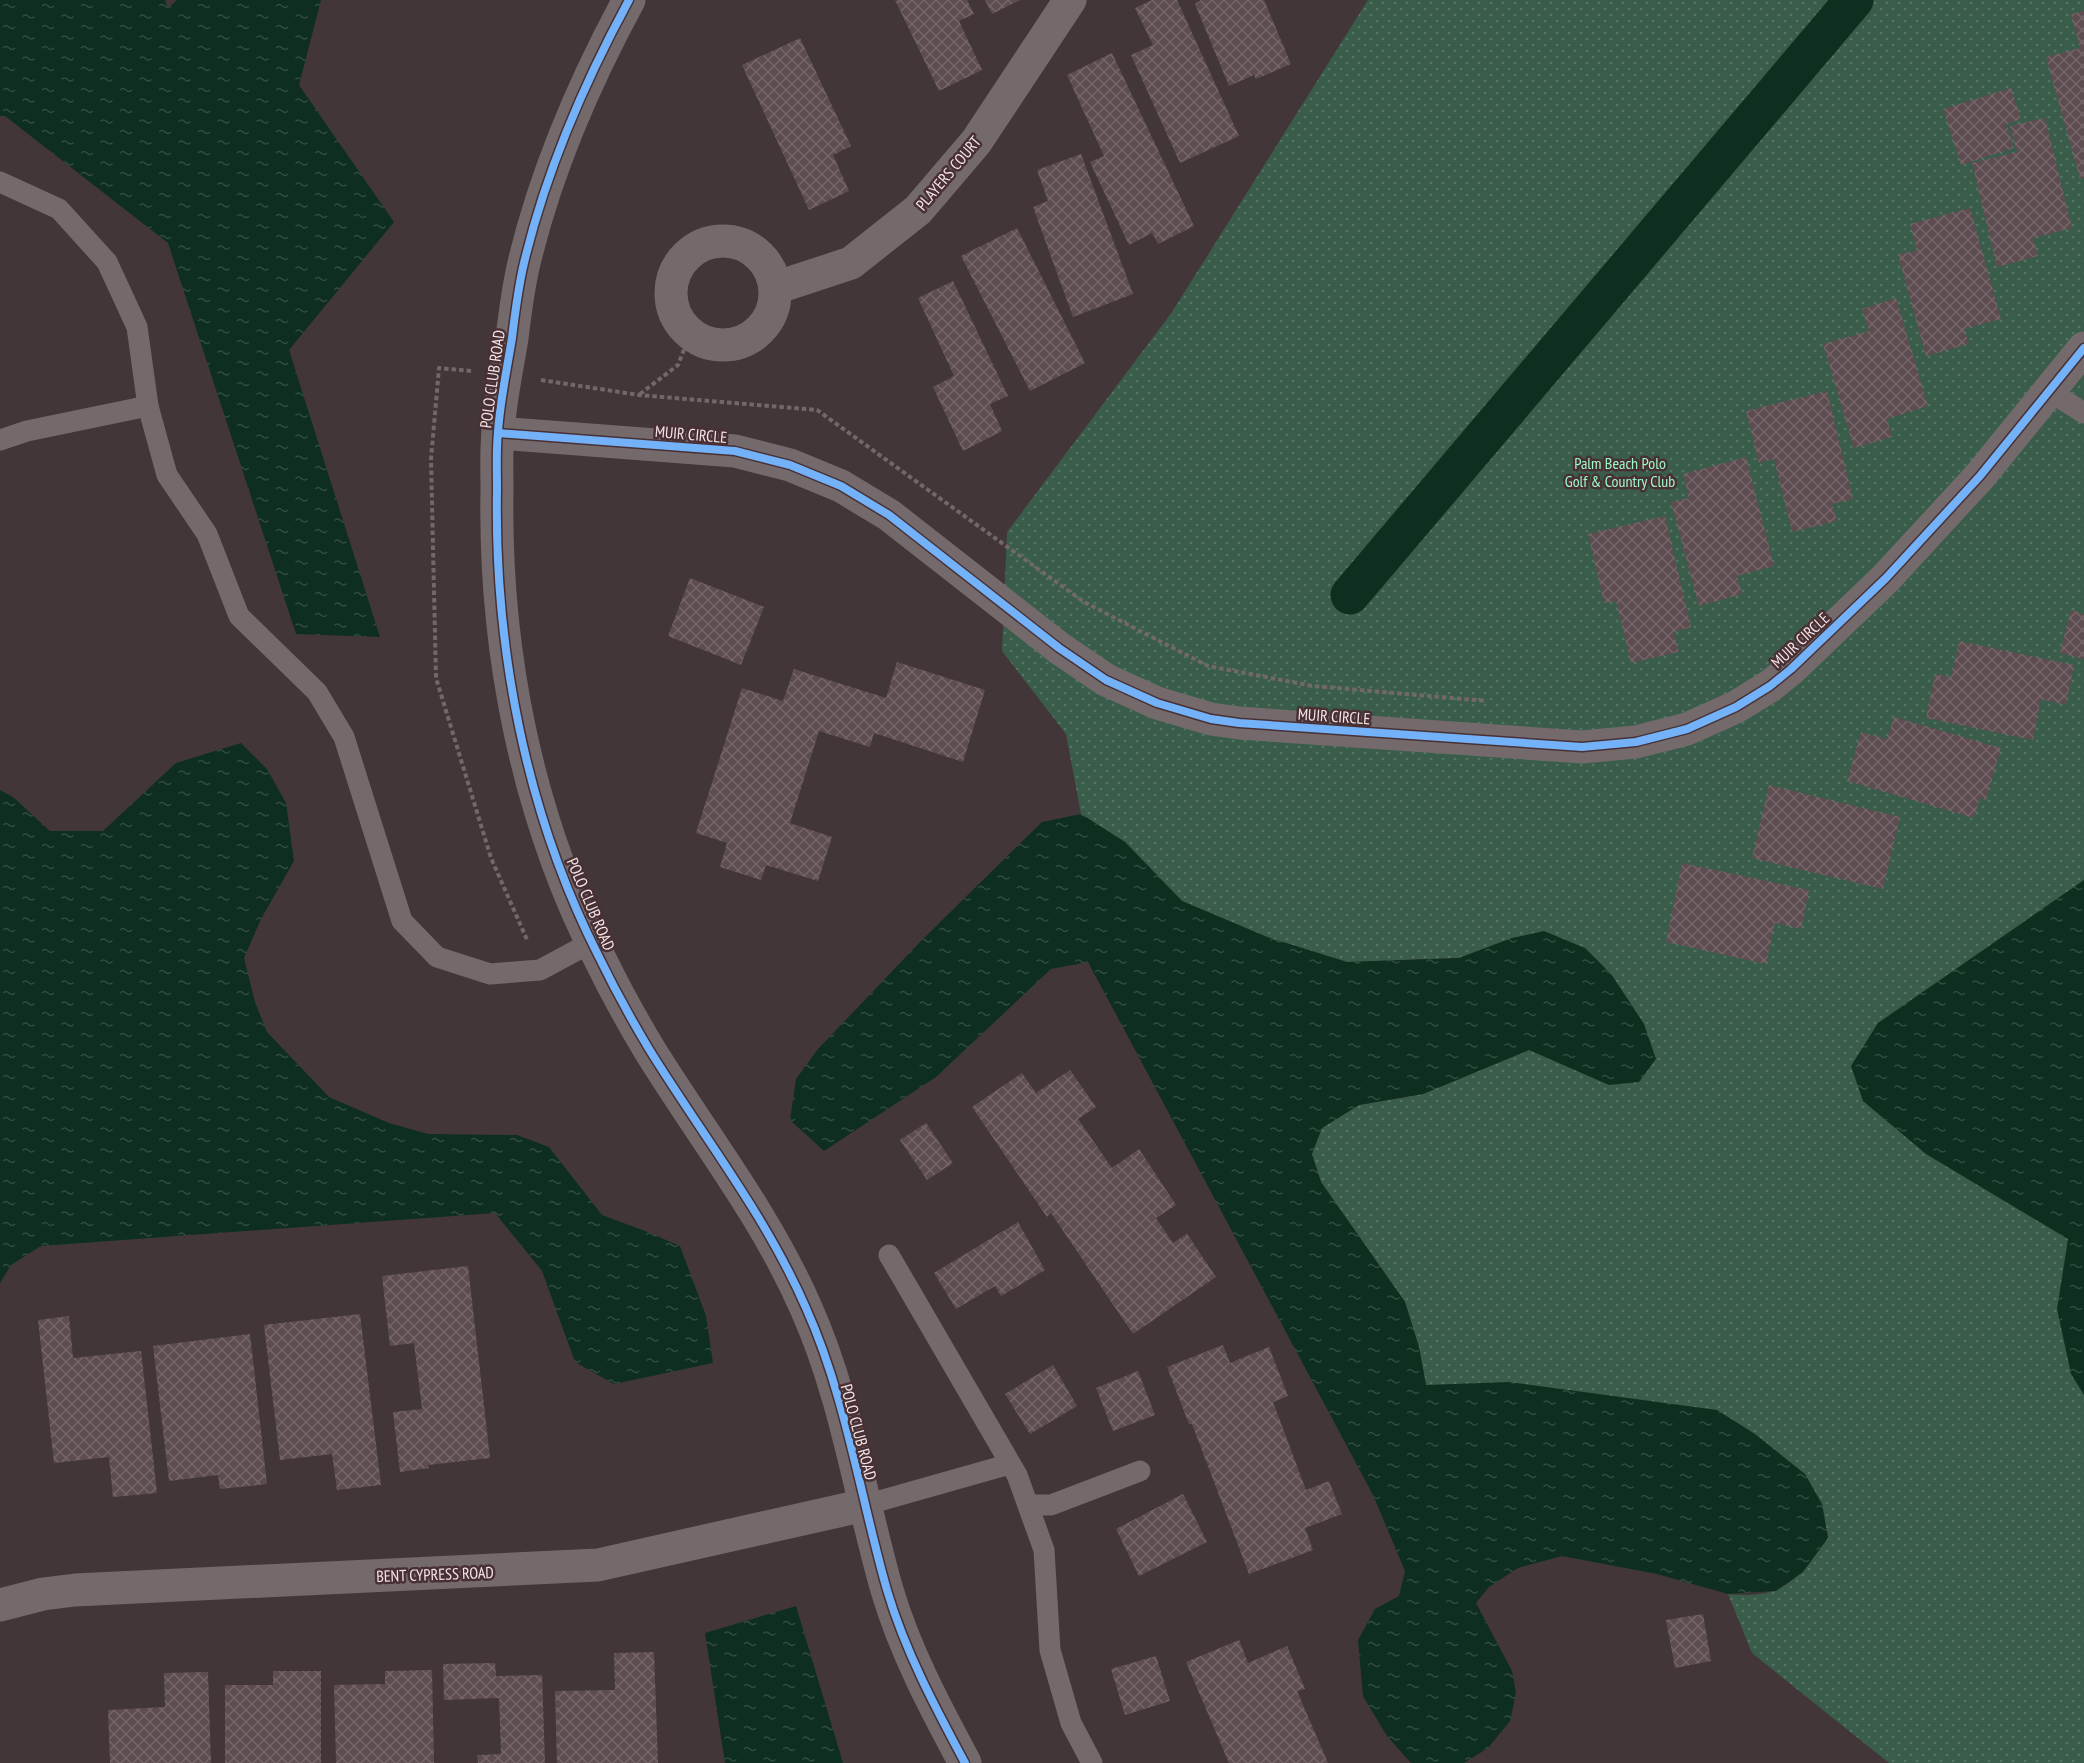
<svg xmlns="http://www.w3.org/2000/svg" width="2084" height="1763" viewBox="0 0 2084 1763" font-family="'PT Sans Narrow',sans-serif">
	<style>
		.green { fill: url(#green-dots) }
		.water { fill: url(#water-ripples) }
		.lines { fill: none; stroke-linecap: round; stroke-linejoin: round }
		.canal { stroke: #0e2e1f; stroke-width: 39 }
		.building { fill: url(#building-cross-hatch) }
		.path { stroke: #72686a; stroke-width: 4; stroke-dasharray: 4.5 3; stroke-linecap: butt }
		.lane { stroke: #746a6c; stroke-width: 21 }
		.street { stroke: #746a6c; stroke-width: 33 }
		.cycleway-casing { stroke: #483034; stroke-width: 11 }
		.cycleway { stroke: #73b2f8; stroke-width: 8 }
		.labels { text-anchor: middle; stroke-width: 5; stroke-linejoin: round; paint-order: stroke }
		.street-label { font-size: 16px; fill: #f4e5e7; stroke: #483034 }
		.park-label { font-size: 16px; fill: #9bfac8; stroke: #483034 }
	</style>
	<defs>
		<pattern id="green-dots" width="8" height="8" patternUnits="userSpaceOnUse" patternTransform="scale(1.5)"><rect width="8" height="8" fill="#395d4a"/><path d="M2 2h.1M6 6h.1" fill="none" stroke="#567464" stroke-width="1.8" stroke-linecap="round"/></pattern>
		<pattern id="water-ripples" width="26" height="14" patternUnits="userSpaceOnUse" patternTransform="scale(1.5)"><rect width="26" height="14" fill="#0e2e1f"/><path d="M2 4q2-2 4 0t4 0M15 11q2-2 4 0t4 0" fill="none" stroke="#324c40"/></pattern>
		<pattern id="building-cross-hatch" width="8" height="8" patternUnits="userSpaceOnUse" patternTransform="scale(1.5)"><rect width="8" height="8" fill="#5e4d50"/><path d="M0 0l8 8M0 8l8-8" fill="none" stroke="#766669"/></pattern>
	</defs>
	<rect width="100%" height="100%" fill="#423638"/>
	<!-- green -->
	<path class="green" d="M 1368,0 L 2084,0 L 2084,1763 L 1889,1763 L 1752,1653 L 1728,1594 C 1784,1600 1798,1579 1828,1537 L 1822,1504 L 1426,1385 L 1419,1347 L 1405,1302 L 1321,1182 L 1311,1154 L 1322,1128 L 1359,1105 L 1423,1094 L 1529,1050 L 1568,1066 L 1644,1024 L 1611,974 L 1585,948 L 1512,938 L 1459,958 L 1347,962 L 1267,937 L 1182,901 L 1125,842 L 1081,814 L 1066,734 L 1002,651 L 1007,532 L 1172,312 Z"/>
	<!-- water -->
	<g class="water">
		<polygon points="0,0 165,0 168,8 177,0 321,0 299,85 394,222 289,350 380,637 296,634 168,243 5,116 0,116"/>
		<polygon points="241,743 267,769 286,803 294,861 261,919 244,958 255,1002 267,1032 329,1097 389,1123 428,1134 517,1135 549,1147 602,1215 645,1231 680,1246 706,1316 713,1363 614,1384 575,1362 542,1271 495,1213 41,1246 11,1265 0,1283 0,790 13,797 50,831 103,831 176,763"/>
		<polygon points="1081,814 1125,842 1182,901 1267,937 1347,962 1459,958 1512,938 1544,931 1585,948 1611,974 1644,1024 1656,1059 1639,1082 1609,1085 1529,1050 1423,1094 1359,1105 1322,1128 1312,1154 1321,1182 1405,1302 1419,1347 1426,1385 1509,1382 1717,1410 1755,1434 1805,1474 1822,1504 1828,1538 1803,1572 1776,1591 1728,1594 1657,1574 1562,1556 1518,1568 1489,1587 1476,1603 1512,1671 1516,1693 1510,1721 1488,1748 1464,1763 1411,1763 1387,1736 1363,1696 1358,1640 1375,1609 1399,1596 1405,1571 1373,1495 1088,962 1051,969 936,1077 824,1151 790,1120 796,1079 818,1049 921,941 1042,822"/>
		<polygon points="2084,880 2084,1395 2071,1374 2057,1309 2068,1239 1926,1154 1863,1101 1851,1066 1878,1023"/>
		<polygon points="796,1606 843,1763 725,1763 705,1633"/>
	</g>
	<g class="lines">
		<!-- canal -->
		<polyline class="canal" points="1350,595 1854,0"/>
	</g>
	<!-- building -->
	<g class="building">
		<polygon points="895,0 967,0 974,14 959,21 982,70 939,91"/>
		<polygon points="985,0 1020,0 992,14"/>
		<polygon points="1152,0 1177,0 1239,136 1180,163 1131,55 1153,45 1135,8"/>
		<polygon points="1201,0 1264,0 1291,64 1256,79 1254,75 1229,86 1195,4"/>
		<polygon points="2084,11 2084,178 2080,179 2046,57 2080,48 2071,14"/>
		<polygon points="800,38 851,146 833,155 849,191 809,210 742,65"/>
		<polygon points="1112,53 1194,226 1158,244 1152,233 1129,245 1090,162 1104,156 1067,75"/>
		<polygon points="2011,88 2021,119 2006,124 2014,148 1961,165 1943,109"/>
		<polygon points="2045,118 2072,228 2033,238 2038,256 1997,267 1972,163 2017,152 2010,126"/>
		<polygon points="1081,154 1133,294 1073,317 1033,207 1048,201 1037,170"/>
		<polygon points="1970,208 2001,319 1964,329 1969,344 1926,356 1898,255 1917,250 1910,224"/>
		<polygon points="1017,228 1085,363 1030,391 961,256"/>
		<polygon points="953,281 1008,396 990,404 1002,431 963,451 933,387 954,376 918,298"/>
		<polygon points="1896,298 1928,406 1887,419 1892,437 1854,448 1823,344 1869,331 1862,309"/>
		<polygon points="1827,391 1853,499 1832,504 1837,521 1792,532 1774,459 1759,463 1746,411"/>
		<polygon points="1746,457 1774,566 1737,576 1742,594 1699,606 1671,502 1689,498 1683,474"/>
		<polygon points="1665,516 1691,627 1674,632 1679,652 1631,663 1616,601 1604,603 1588,534"/>
		<polygon points="690,578 764,607 741,665 668,636"/>
		<polygon points="2071,610 2084,614 2084,659 2060,653"/>
		<polygon points="1959,641 2074,665 2066,705 2041,699 2033,740 1926,718 1935,674 1951,677"/>
		<polygon points="897,662 985,690 963,762 874,733 870,747 819,731 790,823 832,837 818,881 766,865 761,880 720,867 727,843 696,833 742,688 783,701 794,669 886,698"/>
		<polygon points="1894,717 2001,748 1986,800 1980,798 1974,818 1847,781 1861,732 1887,739"/>
		<polygon points="1769,785 1900,817 1883,889 1752,858"/>
		<polygon points="1682,863 1809,890 1801,929 1775,923 1766,964 1666,942"/>
		<polygon points="1070,1070 1096,1107 1078,1119 1112,1168 1139,1149 1176,1205 1156,1218 1173,1243 1187,1234 1216,1277 1133,1334 1051,1213 1047,1217 972,1107 1022,1073 1036,1093"/>
		<polygon points="926,1123 953,1163 927,1180 900,1140"/>
		<polygon points="1018,1222 1045,1270 1001,1296 995,1286 956,1309 934,1273"/>
		<polygon points="468,1266 490,1458 428,1465 429,1468 400,1472 393,1412 422,1409 414,1343 390,1346 382,1276"/>
		<polygon points="360,1314 381,1485 337,1490 332,1454 280,1460 264,1325"/>
		<polygon points="69,1316 73,1358 141,1351 157,1493 113,1497 109,1457 54,1463 38,1320"/>
		<polygon points="250,1334 267,1484 220,1489 218,1475 169,1481 153,1346"/>
		<polygon points="1223,1345 1230,1363 1269,1347 1288,1396 1273,1402 1306,1490 1329,1481 1342,1514 1305,1528 1313,1550 1249,1574 1192,1424 1189,1424 1167,1367"/>
		<polygon points="1053,1365 1077,1406 1030,1434 1005,1394"/>
		<polygon points="1138,1371 1155,1415 1113,1431 1096,1388"/>
		<polygon points="1183,1494 1207,1542 1139,1576 1116,1529"/>
		<polygon points="1703,1614 1711,1661 1675,1668 1666,1620"/>
		<polygon points="1239,1640 1248,1663 1287,1646 1305,1689 1297,1691 1328,1763 1229,1763 1186,1662"/>
		<polygon points="654,1652 658,1763 557,1763 555,1691 615,1690 614,1653"/>
		<polygon points="1156,1656 1170,1701 1125,1715 1111,1669"/>
		<polygon points="495,1663 496,1676 542,1675 545,1763 478,1763 477,1755 501,1754 499,1698 444,1700 443,1664"/>
		<polygon points="432,1670 434,1763 336,1763 334,1685 385,1684 385,1671"/>
		<polygon points="273,1671 321,1671 321,1763 225,1763 225,1685 273,1685"/>
		<polygon points="208,1672 211,1763 110,1763 108,1710 165,1707 164,1673"/>
	</g>
	<g class="lines">
		<!-- path -->
		<g class="path">
			<polyline points="471,371 439,368 431,459 436,678 491,858 528,942"/>
			<polyline points="541,380 639,395 817,410 1084,602 1208,666 1313,686 1487,701"/>
			<polyline points="640,394 678,365 690,334"/>
		</g>
		<!-- lane -->
		<g class="lane">
			<polyline points="0,182 59,209 107,262 137,327 148,406 167,475 207,534 239,616 317,692 344,737 402,921 437,957 490,974 540,970 592,942"/>
			<polyline points="2049,391 2084,413"/>
			<polyline points="0,440 27,431 148,406"/>
			<polyline points="889,1255 1017,1475 1044,1550 1050,1650 1071,1723 1092,1763"/>
			<polyline points="865,1505 1010,1464"/>
			<polyline points="1028,1505 1051,1505 1140,1471"/>
		</g>
		<!-- street -->
		<g class="street">
			<path d="M 629,0 C 584,83 546,171 524,263 C 518,288 515,313 512,338 C 507,369 500,401 498,432 C 496,451 497,470 497,489 C 494,648 526,814 599,957 C 614,988 631,1019 649,1049 C 702,1135 765,1214 806,1308 C 846,1397 860,1496 887,1590 C 905,1651 935,1707 965,1763"/>
			<circle cx="723" cy="293" r="52"/>
			<polyline points="775,288 851,263 918,210 976,142 1070,0"/>
			<polyline points="498,433 735,451 790,465 841,486 889,515 1059,648 1106,680 1157,703 1211,719 1239,723 1582,747 1636,742 1687,729 1736,707 1770,686 1791,669 1886,578 1980,476 2084,348"/>
			<polyline points="0,1605 43,1594 75,1590 598,1565 865,1505"/>
		</g>
		<defs>
			<g id="cycleway">
				<path d="M 629,0 C 584,83 546,171 524,263 C 518,288 515,313 512,338 C 507,369 500,401 498,432 C 496,451 497,470 497,489 C 494,648 526,814 599,957 C 614,988 631,1019 649,1049 C 702,1135 765,1214 806,1308 C 846,1397 860,1496 887,1590 C 905,1651 935,1707 965,1763"/>
				<polyline points="498,433 735,451 790,465 841,486 889,515 1059,648 1106,680 1157,703 1211,719 1239,723 1582,747 1636,742 1687,729 1736,707 1770,686 1791,669 1886,578 1980,476 2084,348"/>
			</g>
		</defs>
		<!-- cycleway casing -->
		<use href="#cycleway" class="cycleway-casing"/>
		<!-- cycleway -->
		<use href="#cycleway" class="cycleway"/>
	</g>
	<g class="labels">
		<!-- street labels -->
		<g class="street-label">
			<text transform="translate(948 173) rotate(-50)" y="6">PLAYERS COURT</text>
			<text transform="translate(492 379) rotate(-82)" y="6">POLO CLUB ROAD</text>
			<text transform="translate(691 434) rotate(5)" y="6">MUIR CIRCLE</text>
			<text transform="translate(1800 640) rotate(-43)" y="6">MUIR CIRCLE</text>
			<text transform="translate(1334 716) rotate(4)" y="6">MUIR CIRCLE</text>
			<text transform="translate(591 904) rotate(67)" y="6">POLO CLUB ROAD</text>
			<text transform="translate(859 1432) rotate(75)" y="6">POLO CLUB ROAD</text>
			<text transform="translate(435 1574) rotate(-2)" y="6">BENT CYPRESS ROAD</text>
		</g>
		<!-- park labels -->
		<g class="park-label">
			<text x="1620" y="469">Palm Beach Polo<tspan x="1620" dy="18">Golf &amp; Country Club</tspan></text>
		</g>
	</g>
</svg>
